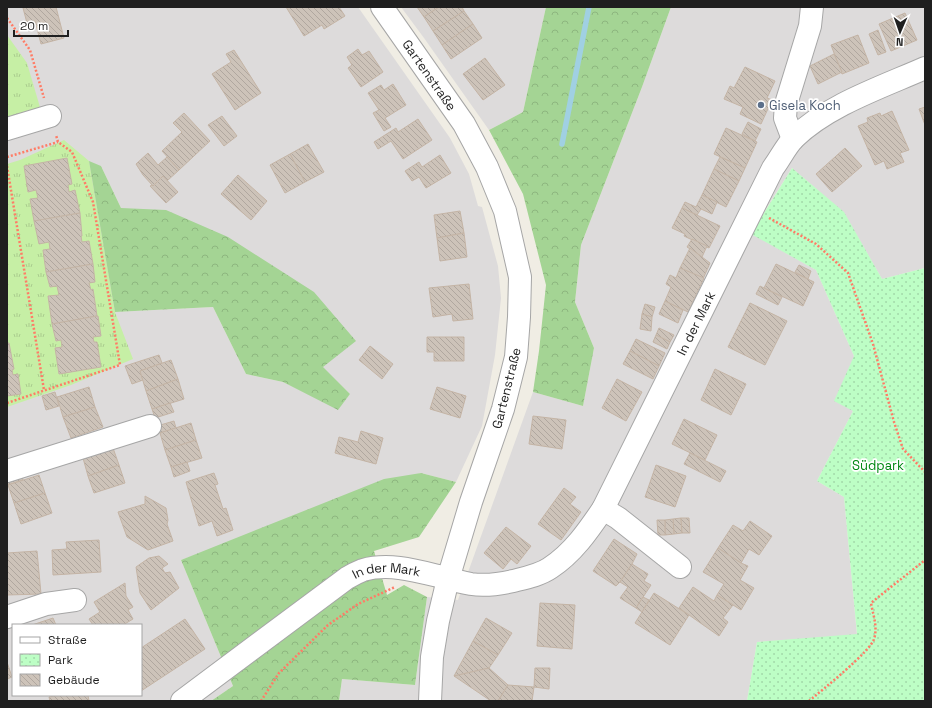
<svg xmlns="http://www.w3.org/2000/svg" width="932" height="708" viewBox="0 0 932 708" font-family="'Space Grotesk',sans-serif">
	<style>
		.residential { fill: #dddbdb; fill-rule: evenodd }
		.grass { fill: url(#grass-tufts) }
		.forest { fill: url(#forest-crowns) }
		.park { fill: url(#park-dots) }
		.lines { fill: none; stroke-linecap: round; stroke-linejoin: round }
		.stream { stroke: #a0d0e2; stroke-width: 5.5 }
		.building { fill: url(#building-back-hatch); stroke: #c4b4a5 }
		.minor-casing { stroke: #a6a6a6; stroke-width: 24 }
		.path { stroke: #ff7c66; stroke-width: 2.5; stroke-dasharray: 2 2; stroke-linecap: butt }
		.minor { stroke: #fff; stroke-width: 22 }
		.service-dot { fill: #5c6f8a; stroke: #fff; stroke-width: 1.5 }
		.labels { text-anchor: middle; stroke-width: 3.5; stroke-linejoin: round; paint-order: stroke }
		.street-label { font-size: 13px; fill: #1f1f1f; stroke: #fff }
		.service-label { font-size: 13px; fill: #4e5e75; stroke: #fff; text-anchor: start }
		.park-label { font-size: 13px; fill: #018812; stroke: #fff }
	</style>
	<defs>
		<pattern id="grass-tufts" width="24" height="20" patternUnits="userSpaceOnUse"><rect width="24" height="20" fill="#c6efa5"/><path d="M3 7l-1-3M5 7V3M7 7l1-3M15 17l-1-3M17 17v-4M19 17l1-3" fill="none" stroke="#aacc8e"/></pattern>
		<pattern id="forest-crowns" width="20" height="18" patternUnits="userSpaceOnUse"><rect width="20" height="18" fill="#a4d494"/><path d="M2 6a3 3 0 1 1 6 0M12 15a3 3 0 1 1 6 0" fill="none" stroke="#8db67f"/></pattern>
		<pattern id="park-dots" width="8" height="8" patternUnits="userSpaceOnUse"><rect width="8" height="8" fill="#bdfec5"/><path d="M2 2h.1M6 6h.1" fill="none" stroke="#a2d9a9" stroke-width="1.8" stroke-linecap="round"/></pattern>
		<pattern id="building-back-hatch" width="6" height="6" patternUnits="userSpaceOnUse"><rect width="6" height="6" fill="#cdc3b9"/><path d="M-1 5l2 2M0 0l6 6M5-1l2 2" fill="none" stroke="#b0a79f"/></pattern>
	</defs>
	<rect width="100%" height="100%" fill="#f0ede4"/>
	<!-- residential -->
	<g class="residential">
		<path d="M 7,7 L 358,7 L 450,138 L 469,174 L 478,206 L 482,207 L 498,266 L 501,298 L 495,355 L 482,426 L 456,482 L 421,473 L 181,560 L 233,686 L 211,701 L 7,701 ZM 101,166 L 121,208 L 322,367 L 350,394 L 338,409 L 283,382 L 246,374 L 213,307 L 115,312 ZM 13,625 L 141,625 L 141,695 L 13,695 Z"/>
		<polygon points="401,7 546,7 523,112 489,130 424,38"/>
		<polygon points="671,7 925,7 925,268 882,279 844,213 792,168 751,233 816,270 854,356 853,362 853,411 817,481 844,497 857,635 757,642 747,701 339,701 342,679 415,685 427,597 458,600 533,392 583,406 594,348 575,302 581,245 642,87"/>
	</g>
	<!-- grass -->
	<g class="grass">
		<polygon points="7,35 27,63 42,114 7,123"/>
		<polygon points="64,140 89,161 115,312 133,359 71,385 7,407 7,164 20,160"/>
	</g>
	<!-- forest -->
	<g class="forest">
		<polygon points="546,7 671,7 642,87 581,245 575,302 594,348 583,406 533,392 539,351 546,285 523,194 489,130 523,112"/>
		<polygon points="89,161 101,166 121,208 166,210 228,237 314,292 356,341 323,367 350,394 338,410 283,382 246,374 213,307 115,312"/>
		<polygon points="421,473 456,482 419,537 374,551 387,595 404,585 427,597 415,685 342,679 339,701 211,701 233,686 181,560 384,479"/>
	</g>
	<!-- park -->
	<polygon class="park" points="792,168 844,212 882,279 925,268 925,701 747,701 757,642 857,634 844,497 817,481 853,411 834,401 854,356 816,270 751,234"/>
	<g class="lines">
		<!-- stream -->
		<polyline class="stream" points="562,144 589,7"/>
	</g>
	<!-- building -->
	<g class="building">
		<polygon points="27,7 56,7 64,38 41,44 35,21 27,23 23,8"/>
		<polygon points="286,7 339,7 345,16 324,29 322,25 304,36"/>
		<polygon points="417,7 439,7 424,17"/>
		<polygon points="439,7 462,7 464,11 433,31 424,17"/>
		<polygon points="464,11 473,24 442,45 433,31"/>
		<polygon points="905,13 917,40 891,51 879,24"/>
		<polygon points="473,24 482,38 451,59 442,45"/>
		<polygon points="878,30 886,52 878,55 869,34"/>
		<polygon points="858,35 869,63 842,74 831,45"/>
		<polygon points="358,49 362,55 369,51 383,72 361,87 348,68 352,65 347,57"/>
		<polygon points="234,50 261,93 235,110 212,74 231,62 226,54"/>
		<polygon points="834,54 842,72 818,84 810,66"/>
		<polygon points="485,58 505,85 483,100 463,74"/>
		<polygon points="745,67 775,81 767,98 772,100 761,124 740,114 743,107 724,99 730,86 734,88"/>
		<polygon points="393,84 406,105 385,118 391,127 384,131 373,113 379,110 368,93 381,85 384,90"/>
		<polygon points="925,107 925,125 919,109"/>
		<polygon points="892,111 909,150 900,153 904,162 887,169 884,161 875,165 858,126 868,122 867,118 880,113 881,116"/>
		<polygon points="184,113 210,141 179,170 162,151 182,132 173,123"/>
		<polygon points="222,116 237,136 224,146 208,125"/>
		<polygon points="418,119 432,140 403,159 391,141 378,149 374,142 396,128 398,132"/>
		<polygon points="748,122 761,129 755,141 742,134"/>
		<polygon points="726,128 757,142 745,168 714,154"/>
		<polygon points="308,144 324,172 305,182 290,154"/>
		<polygon points="845,148 862,166 832,192 816,174"/>
		<polygon points="148,153 158,165 167,157 179,170 167,181 163,176 153,186 143,175 136,164"/>
		<polygon points="290,154 305,182 285,193 270,165"/>
		<polygon points="440,155 451,173 426,188 419,177 412,181 405,171 419,162 422,167"/>
		<polygon points="720,157 745,168 739,181 714,169"/>
		<polygon points="67,158 72,184 68,185 69,192 75,190 80,213 34,221 30,199 38,198 36,190 28,192 24,166"/>
		<polygon points="714,169 739,181 726,207 702,195"/>
		<polygon points="238,175 267,201 251,220 221,194"/>
		<polygon points="163,176 178,192 166,203 150,186 152,185 153,186"/>
		<polygon points="702,195 717,202 712,214 701,209 697,215 682,208 685,202 696,207"/>
		<polygon points="682,208 720,226 709,248 684,236 685,234 672,228"/>
		<polygon points="460,211 464,233 437,238 434,215"/>
		<polygon points="80,213 82,236 81,236 82,242 89,241 93,264 46,272 43,250 50,249 49,242 39,244 34,221"/>
		<polygon points="464,233 467,257 440,261 437,238"/>
		<polygon points="692,239 707,246 702,257 687,247"/>
		<polygon points="690,248 710,263 703,279 680,268"/>
		<polygon points="93,264 95,282 89,283 91,290 93,289 97,316 52,324 48,296 59,295 57,286 50,287 46,272"/>
		<polygon points="776,264 814,282 803,306 764,288"/>
		<polygon points="799,265 811,271 808,279 795,272"/>
		<polygon points="680,268 704,278 688,312 665,301 671,287 666,284 670,275 676,278"/>
		<polygon points="469,284 473,319 453,321 452,314 433,317 429,288"/>
		<polygon points="760,286 782,297 778,305 756,294"/>
		<polygon points="665,301 683,310 678,323 659,314"/>
		<polygon points="750,303 787,321 765,365 728,347"/>
		<polygon points="645,304 655,307 652,317 642,314"/>
		<polygon points="642,314 652,317 651,331 640,329"/>
		<polygon points="97,316 98,316 101,336 93,337 94,342 97,342 101,367 59,374 55,348 62,347 61,340 56,341 52,324"/>
		<polygon points="659,328 674,335 670,342 656,335"/>
		<polygon points="656,335 670,342 667,349 653,342"/>
		<polygon points="427,337 464,337 464,361 434,361 434,352 427,352"/>
		<polygon points="636,339 665,353 659,366 630,351"/>
		<polygon points="7,343 9,343 14,369 12,370 13,375 18,374 21,394 7,396"/>
		<polygon points="370,346 393,364 382,379 359,360"/>
		<polygon points="630,351 659,366 653,379 623,364"/>
		<polygon points="159,355 162,363 140,371 143,380 132,384 125,366"/>
		<polygon points="171,360 178,379 146,391 140,371"/>
		<polygon points="715,369 746,384 731,415 701,400"/>
		<polygon points="178,379 184,399 152,409 146,391"/>
		<polygon points="617,379 642,392 626,421 602,408"/>
		<polygon points="89,387 95,407 63,417 57,397"/>
		<polygon points="437,387 466,396 460,418 430,409"/>
		<polygon points="55,392 59,406 46,410 42,396"/>
		<polygon points="170,403 174,412 155,418 152,409"/>
		<polygon points="95,407 103,427 71,438 63,417"/>
		<polygon points="533,416 566,420 562,449 529,444"/>
		<polygon points="684,419 717,435 705,460 672,444"/>
		<polygon points="174,421 176,428 160,433 157,426"/>
		<polygon points="191,423 196,440 165,450 160,433"/>
		<polygon points="361,431 383,438 376,464 335,453 339,437 358,442"/>
		<polygon points="196,440 202,458 171,467 165,450"/>
		<polygon points="113,448 119,465 88,476 83,458"/>
		<polygon points="690,453 726,471 720,482 684,464"/>
		<polygon points="187,462 190,471 174,477 171,467"/>
		<polygon points="119,465 125,483 94,493 88,476"/>
		<polygon points="656,465 686,476 675,507 645,497"/>
		<polygon points="214,473 218,484 215,485 223,509 226,508 233,530 217,536 212,521 199,526 186,482"/>
		<polygon points="22,475 23,480 8,485 7,479"/>
		<polygon points="39,475 45,493 14,503 8,485"/>
		<polygon points="564,488 576,497 570,504 581,512 561,540 538,524"/>
		<polygon points="45,493 52,513 21,524 14,503"/>
		<polygon points="145,496 166,508 168,520 167,524 173,541 148,550 127,537 118,512 145,504"/>
		<polygon points="681,518 682,533 674,534 673,519"/>
		<polygon points="681,518 689,518 690,533 682,533"/>
		<polygon points="673,519 674,534 665,535 665,520"/>
		<polygon points="657,520 665,520 665,535 658,535"/>
		<polygon points="750,521 772,536 759,555 749,549 741,563 718,548 733,525 743,531"/>
		<polygon points="506,527 531,546 517,564 511,559 503,569 484,553"/>
		<polygon points="614,539 637,554 632,564 620,582 616,586 593,571"/>
		<polygon points="99,540 101,572 53,575 52,550 67,549 66,542"/>
		<polygon points="718,548 741,563 748,566 740,580 754,588 741,610 717,595 724,584 703,572"/>
		<polygon points="37,551 41,594 7,595 7,553"/>
		<polygon points="159,556 168,564 162,568 165,573 170,572 179,588 151,610 140,593 136,567 149,558"/>
		<polygon points="632,564 648,574 644,581 651,585 636,608 620,598 628,587 620,582"/>
		<polygon points="125,583 126,596 133,607 128,610 133,619 123,625 93,625 89,619 100,612 94,602"/>
		<polygon points="693,587 714,601 717,595 733,605 723,618 728,622 719,636 679,608"/>
		<polygon points="654,593 689,615 670,645 635,623"/>
		<polygon points="643,597 649,600 642,612 636,608"/>
		<polygon points="540,603 575,605 572,649 537,646"/>
		<polygon points="53,618 56,625 32,625"/>
		<polygon points="486,618 512,633 498,655 473,641"/>
		<polygon points="185,619 205,649 141,691 141,648"/>
		<polygon points="473,641 498,655 489,668 454,676"/>
		<polygon points="7,662 12,677 7,679"/>
		<polygon points="489,668 508,685 498,701 491,701 454,676"/>
		<polygon points="535,668 550,668 549,689 534,687"/>
		<polygon points="508,685 534,687 532,701 498,701"/>
		<polygon points="60,695 88,695 89,701 50,701 49,697"/>
	</g>
	<g class="lines">
		<defs>
			<g id="minor">
				<path id="s1" d="M 382,7 L 464,124 L 487,167 L 505,211 L 520,277 L 519,317 L 516,357 L 503,409 L 471,502 L 448,579 L 438,621 L 432,657 L 430,701"/>
				<polyline points="7,129 50,116"/>
				<polyline points="793,139 785,118 786,104 810,26 812,7"/>
				<polyline points="7,471 150,426"/>
				<polyline points="603,509 618,518 680,567"/>
				<polyline points="7,617 46,604 75,600"/>
				<path id="s2" d="M 182,701 L 347,578 C 352,575 358,572 363,570 C 388,563 414,570 438,576 C 449,579 460,582 471,584 C 484,586 500,584 513,581 C 525,578 540,575 550,568 C 573,553 588,531 603,509 L 773,168 C 780,159 786,146 794,138 C 828,105 882,87 925,68"/>
			</g>
		</defs>
		<!-- minor casing -->
		<use href="#minor" class="minor-casing"/>
		<!-- path -->
		<g class="path">
			<polyline points="7,18 30,50 44,98"/>
			<polyline points="7,157 58,142"/>
			<polyline points="7,166 44,390"/>
			<polyline points="769,218 816,244 848,273 873,344 894,422 903,449 925,472"/>
			<polyline points="7,403 120,365 93,202 72,152 58,142 56,135"/>
			<polyline points="261,701 279,673 328,625 358,604 395,587"/>
			<path d="M 809,701 C 821,691 871,651 874,639 C 878,627 873,615 871,603 L 925,560"/>
		</g>
		<!-- minor -->
		<use href="#minor" class="minor"/>
	</g>
	<!-- markers -->
	<circle class="service-dot" cx="761" cy="105" r="4"/>
	<g class="labels">
		<!-- street labels -->
		<g class="street-label">
			<text dy="5" stroke="none"><textPath href="#s1" startOffset="83">Gartenstraße</textPath></text>
			<text dy="5" stroke="none"><textPath href="#s2" startOffset="703">In der Mark</textPath></text>
			<text transform="translate(506 388) rotate(-76)" y="5">Gartenstraße</text>
			<text dy="5" stroke="none"><textPath href="#s2" startOffset="247">In der Mark</textPath></text>
		</g>
		<!-- service labels -->
		<g class="service-label">
			<text x="769" y="110">Gisela Koch</text>
		</g>
		<!-- park labels -->
		<g class="park-label">
			<text x="878" y="470">Südpark</text>
		</g>
	</g>
	<!-- border -->
	<rect width="932" height="708" fill="none" stroke="#1f1f1f" stroke-width="16"/>
	<!-- legend -->
	<rect x="12" y="624" width="130" height="72" fill="#ffffff" stroke="#a5a5a5"/>
	<rect x="20" y="637" width="20" height="6" fill="#ffffff" stroke="#a5a5a5"/>
	<text x="48" y="644" font-size="12" fill="#1f1f1f">Straße</text>
	<rect x="20" y="654" width="20" height="12" fill="url(#park-dots)" stroke="#a5a5a5"/>
	<text x="48" y="664" font-size="12" fill="#1f1f1f">Park</text>
	<rect x="20" y="674" width="20" height="12" fill="url(#building-back-hatch)" stroke="#a5a5a5"/>
	<text x="48" y="684" font-size="12" fill="#1f1f1f">Gebäude</text>
	<!-- north arrow -->
	<g transform="translate(900 32) rotate(182)" stroke="#ffffff" stroke-width="3" paint-order="stroke">
	<path d="M0-3L7 15L0 10L-7 15Z" fill="#1f1f1f"/>
	<text y="-6" font-size="11" font-weight="bold" text-anchor="middle" fill="#1f1f1f">N</text>
	</g>
	<!-- scale -->
	<path d="M14 30v6h54v-6" fill="none" stroke="#1f1f1f" stroke-width="2"/>
	<text x="20" y="30" font-size="12" fill="#1f1f1f" stroke="#ffffff" stroke-width="3" paint-order="stroke">20 m</text>
</svg>
